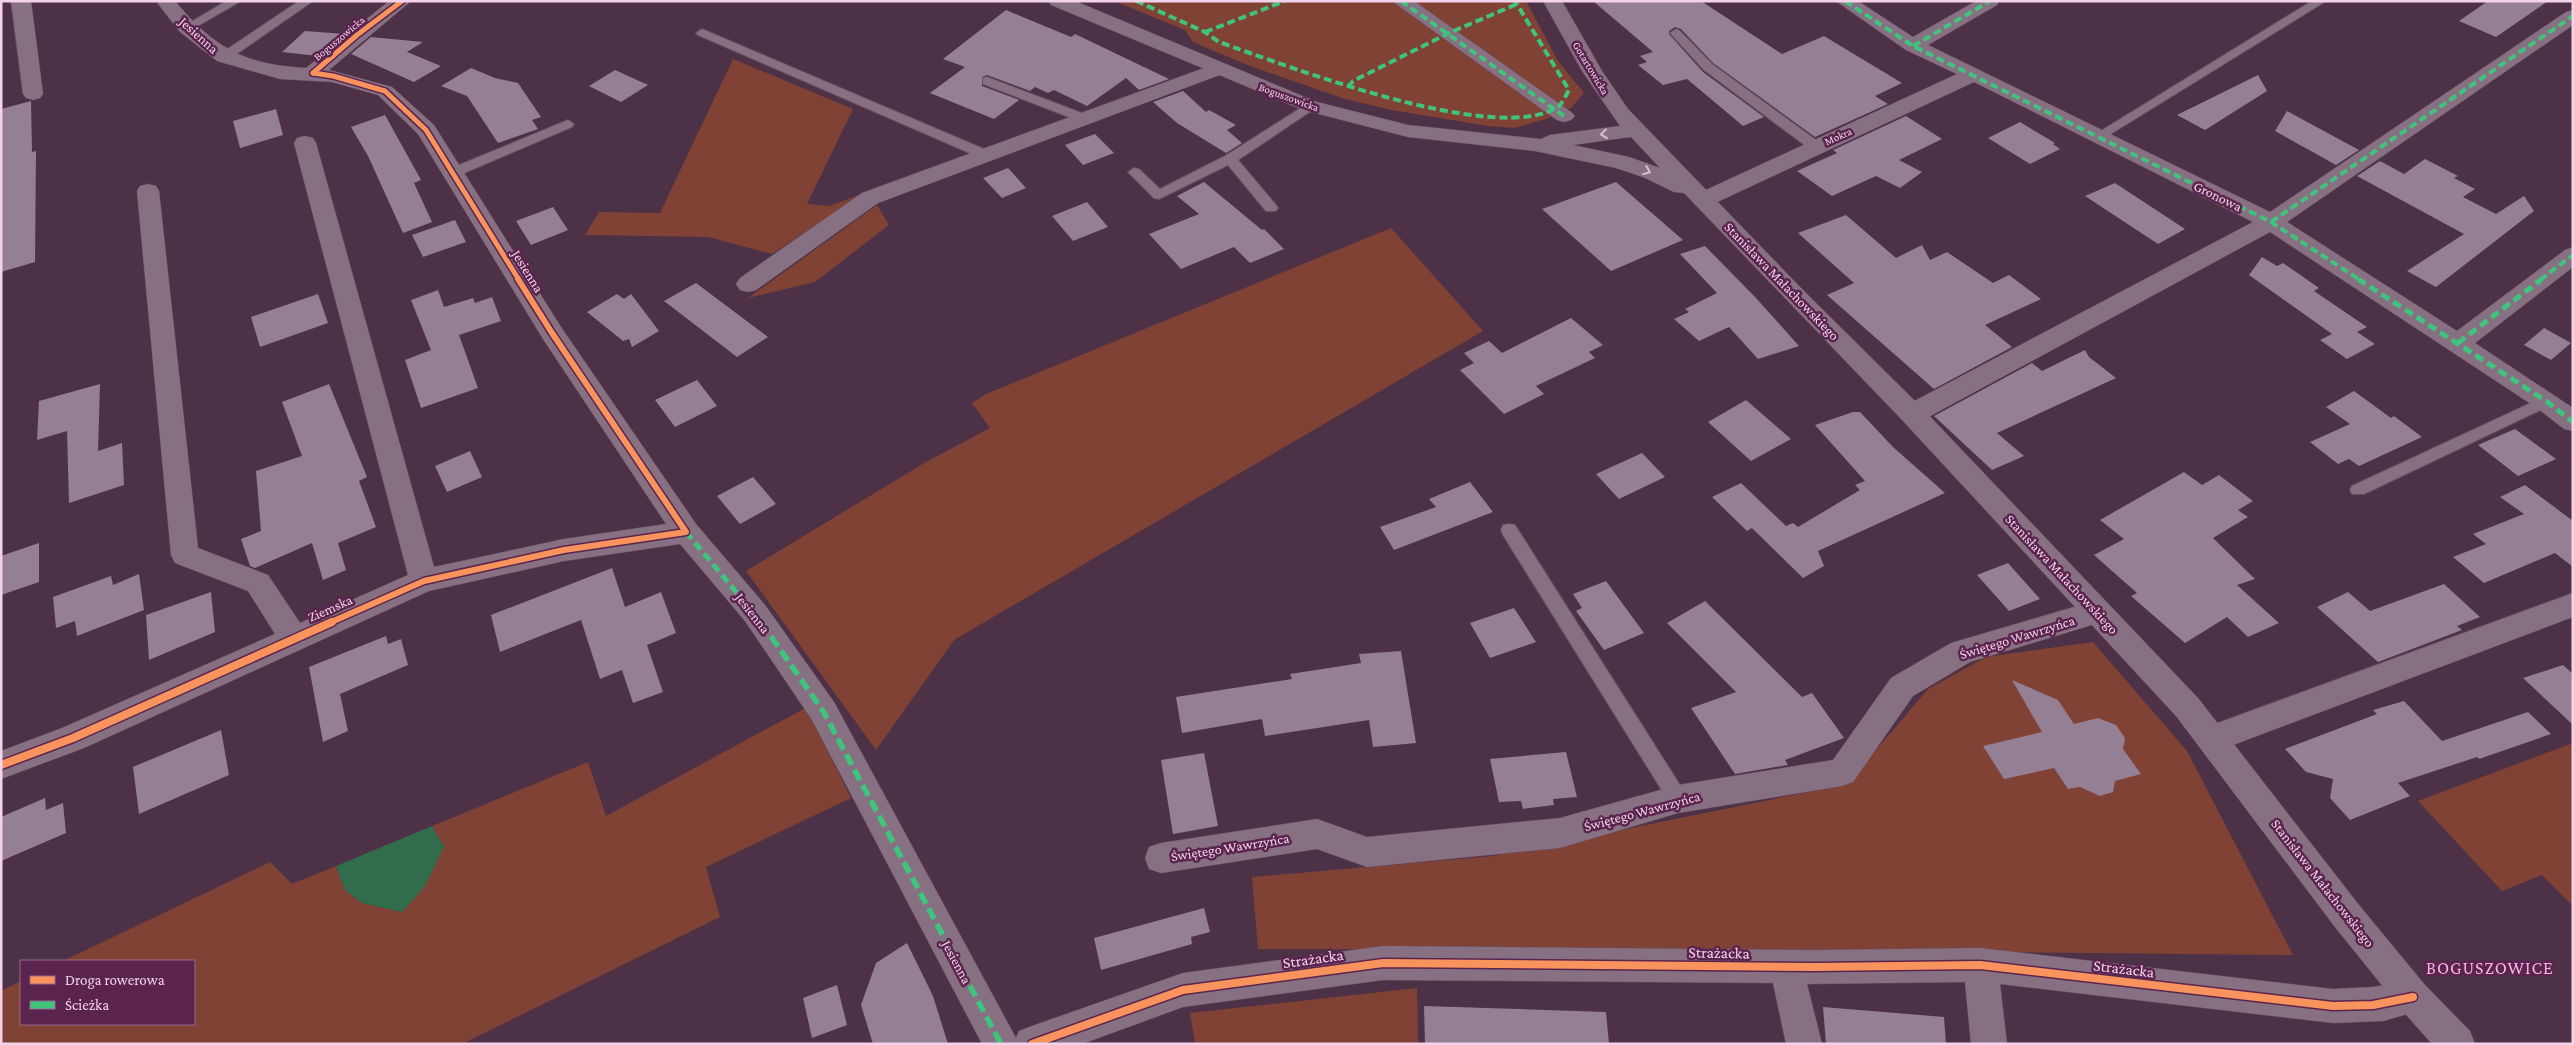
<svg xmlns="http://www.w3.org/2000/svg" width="2574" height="1045" viewBox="0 0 2574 1045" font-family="'Crimson Pro',serif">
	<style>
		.green { fill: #7f4235 }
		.water { fill: #316d4c }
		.building { fill: #947f95 }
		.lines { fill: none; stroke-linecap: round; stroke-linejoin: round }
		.lane-casing { stroke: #674e61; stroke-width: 2 }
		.street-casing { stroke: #674e61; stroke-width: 1 }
		.secondary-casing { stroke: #674e61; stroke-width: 1 }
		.lane { fill: #877081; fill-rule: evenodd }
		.street { fill: #877081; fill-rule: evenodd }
		.secondary { fill: #877081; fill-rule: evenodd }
		.quiet-far2 { stroke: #40c37c; stroke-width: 4; stroke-dasharray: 8 4; stroke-linecap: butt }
		.quiet-far1 { stroke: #40c37c; stroke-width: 5; stroke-dasharray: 9 5; stroke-linecap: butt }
		.quiet { stroke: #40c37c; stroke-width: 5.5; stroke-dasharray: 12 5.5; stroke-linecap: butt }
		.cycleway-far2-casing { stroke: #5a244e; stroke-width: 8 }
		.cycleway-far1-casing { stroke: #5a244e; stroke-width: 9 }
		.cycleway-casing { stroke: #5a244e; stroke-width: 11 }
		.cycleway-far2 { stroke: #f8935d; stroke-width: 5 }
		.cycleway-far1 { stroke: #f8935d; stroke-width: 6 }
		.cycleway { stroke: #f8935d; stroke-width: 8 }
		.oneway { stroke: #debed5 }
		.labels { text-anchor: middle; stroke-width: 5; stroke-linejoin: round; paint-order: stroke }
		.far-street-label { font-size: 11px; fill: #f4d2ea; stroke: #5a244e }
		.street-label { font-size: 14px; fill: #f4d2ea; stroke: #5a244e }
		.near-street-label { font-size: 16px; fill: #f4d2ea; stroke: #5a244e }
		.near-neighbourhood-label { font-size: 18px; letter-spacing: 1px; fill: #f3b1e2; stroke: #5a244e }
	</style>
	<rect width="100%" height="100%" fill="#4d3147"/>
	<!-- green -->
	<g class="green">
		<polygon points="1114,1 1526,1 1558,61 1584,93 1571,108 1546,119 1514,128 1488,126 1391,110 1345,99 1250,66 1193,42 1185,30"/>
		<polygon points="733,59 853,109 807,204 829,206 865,193 772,254 708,237 585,235 599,212 660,213"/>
		<polygon points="877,205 889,225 815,282 748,298"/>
		<polygon points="1391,228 1483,331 954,640 876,750 746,571 926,462 990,428 972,403 986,394"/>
		<polygon points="2093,642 2187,751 2293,955 1784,950 1258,949 1252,877 1493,856 1847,784 1928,689 1986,657"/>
		<polygon points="807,707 851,798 706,867 720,917 462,1044 1,1044 1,991 21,981 21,1024 194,1024 194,961 63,961 270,862 292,884 336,866 345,890 362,903 402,912 444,847 432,826 588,762 606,816"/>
		<polygon points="2573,743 2573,906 2542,875 2502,891 2418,801"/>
		<polygon points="1417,988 1418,1044 1195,1044 1190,1013"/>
	</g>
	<!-- water -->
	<polygon class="water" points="432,826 444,847 425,886 402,912 362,903 345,890 336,866"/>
	<!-- building -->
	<g class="building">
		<polygon points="1593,1 1701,1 1782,54 1824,36 1902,83 1875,96 1888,104 1815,137 1713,63 1681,29 1675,27 1669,31 1669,34 1703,72 1764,117 1743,126 1687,79 1663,85 1638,65 1647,62 1640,56 1653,52"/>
		<polygon points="2488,1 2548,1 2496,37 2459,21"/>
		<polygon points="1006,10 1071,37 1075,34 1169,79 1139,90 1126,78 1087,106 1054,90 1048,93 1035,87 1030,91 987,75 982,77 982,86 1019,100 994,119 930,93 965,67 943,59"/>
		<polygon points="305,31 345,34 318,56 282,52"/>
		<polygon points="371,37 423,42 407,52 441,66 414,82 351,54"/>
		<polygon points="471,68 495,78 518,83 541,117 532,120 538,129 498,143 467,96 441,86"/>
		<polygon points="615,70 648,85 621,102 589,86"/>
		<polygon points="2258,75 2267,91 2205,130 2177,115"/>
		<polygon points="1183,91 1206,112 1209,110 1236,125 1227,130 1242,143 1226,153 1177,123 1153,102"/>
		<polygon points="31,101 32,152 36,151 35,262 1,272 1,109"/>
		<polygon points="276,109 283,135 240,148 233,121"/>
		<polygon points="2287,111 2359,150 2336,165 2275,131"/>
		<polygon points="385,115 421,180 414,183 432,222 403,233 368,156 351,127"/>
		<polygon points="1906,116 1942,139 1899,160 1922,172 1900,188 1876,176 1832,196 1797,171 1837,153 1833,150"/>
		<polygon points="2020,122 2055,143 2053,144 2060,149 2030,164 1988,138"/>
		<polygon points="1095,134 1114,153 1083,165 1065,145"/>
		<polygon points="2425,159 2458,176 2454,178 2475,189 2463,197 2496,214 2524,196 2534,211 2436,287 2407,271 2464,234 2357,176 2380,161 2404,174"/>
		<polygon points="1008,168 1026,188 1002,198 983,178"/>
		<polygon points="1204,182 1262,230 1264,229 1284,249 1250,263 1234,247 1181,269 1149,234 1199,214 1177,196"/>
		<polygon points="1616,182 1683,240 1611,271 1542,209"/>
		<polygon points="2115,183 2185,229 2158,244 2085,196"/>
		<polygon points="1087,202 1108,227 1073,241 1052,216"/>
		<polygon points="553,207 568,230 531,245 516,221"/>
		<polygon points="1846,215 1896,258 1922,245 1930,260 1947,252 1993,283 2009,275 2041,299 1985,325 2012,347 1934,389 1827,295 1854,283 1798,233"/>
		<polygon points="455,220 466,242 423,257 412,235"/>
		<polygon points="1705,246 1756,298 1799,346 1758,359 1729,327 1699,341 1674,319 1689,312 1685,309 1717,293 1680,254"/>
		<polygon points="2262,257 2277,266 2283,263 2319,288 2314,291 2367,327 2357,332 2375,344 2347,359 2320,340 2332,334 2249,275"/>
		<polygon points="696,283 768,337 737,357 664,301"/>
		<polygon points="438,290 444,307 473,298 475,303 492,297 501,321 459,335 478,388 421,408 405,360 431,350 411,300"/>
		<polygon points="318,294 328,323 260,347 251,317"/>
		<polygon points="617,294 624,299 631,294 659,331 632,347 629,339 623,341 587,312"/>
		<polygon points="1571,318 1603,345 1589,352 1595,358 1536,386 1544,394 1504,414 1460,370 1474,363 1464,353 1489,341 1502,353"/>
		<polygon points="2544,328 2571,343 2551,360 2524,345"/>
		<polygon points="2085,350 2089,357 2116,378 1997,433 2024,456 1992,470 1934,416 2032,363 2042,371"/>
		<polygon points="697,380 717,406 675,427 655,400"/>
		<polygon points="100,384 98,451 122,443 124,485 69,503 67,431 37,440 39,401"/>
		<polygon points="329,384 367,477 359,481 376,527 338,543 346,570 323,580 312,543 255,568 250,566 241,539 261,531 256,471 302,456 282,402"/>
		<polygon points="2354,391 2391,418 2394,416 2422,437 2359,466 2349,459 2338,464 2310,442 2350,424 2326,407"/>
		<polygon points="1746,400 1791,439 1751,461 1708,422"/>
		<polygon points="1853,412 1860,412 1893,447 1945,493 1818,551 1824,566 1803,578 1752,528 1747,531 1712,497 1741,483 1786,526 1793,523 1798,527 1860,490 1855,485 1865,481 1815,425"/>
		<polygon points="2515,429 2556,459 2518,476 2478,445"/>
		<polygon points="470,451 482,477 447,492 435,466"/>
		<polygon points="1642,453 1665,477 1619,499 1596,474"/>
		<polygon points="2184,472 2202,485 2219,475 2253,501 2238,510 2248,517 2213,538 2255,579 2237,585 2279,623 2248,637 2227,617 2185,643 2131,596 2137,593 2094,555 2124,539 2100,520"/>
		<polygon points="753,477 776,504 740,524 717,496"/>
		<polygon points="1470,482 1493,512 1394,550 1380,527 1436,507 1429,499"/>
		<polygon points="2525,485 2573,521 2573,567 2555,553 2484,583 2453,557 2486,544 2473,534 2524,514 2500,497"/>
		<polygon points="39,543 39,582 1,595 1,556"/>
		<polygon points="2008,563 2040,599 2009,611 1977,575"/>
		<polygon points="612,568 625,607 661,592 676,633 647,645 663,692 633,703 622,670 600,679 581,620 500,652 491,615"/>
		<polygon points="139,574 144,610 77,636 75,621 56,628 53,597 111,576 113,585"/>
		<polygon points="1606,581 1644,633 1604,650 1576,611 1582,608 1573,594"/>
		<polygon points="2444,584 2480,617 2457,626 2462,630 2378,662 2317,607 2348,592 2370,611"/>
		<polygon points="211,592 215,632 149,660 146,615"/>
		<polygon points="1705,601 1802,697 1812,693 1844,738 1785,760 1788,765 1735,774 1691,708 1736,692 1667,623"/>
		<polygon points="1514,608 1536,642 1490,658 1470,623"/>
		<polygon points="386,636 388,644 401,639 408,665 340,694 348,731 323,742 309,667"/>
		<polygon points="1401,651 1416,743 1373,747 1369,720 1265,736 1262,719 1182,733 1176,697 1292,679 1290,674 1361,663 1359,654"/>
		<polygon points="2563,665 2573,674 2573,725 2523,678"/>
		<polygon points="2012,680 2058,700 2074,724 2098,718 2116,725 2125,738 2123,749 2141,774 2115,781 2113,792 2100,796 2080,787 2068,789 2054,768 2004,779 1983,746 2042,732"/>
		<polygon points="2404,701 2442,741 2528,712 2551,734 2479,759 2477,757 2398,783 2410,796 2350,820 2330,798 2333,779 2306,772 2285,749 2377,714 2373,710"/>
		<polygon points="221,730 229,775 139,814 133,767"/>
		<polygon points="1566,752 1577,797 1553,799 1554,805 1523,809 1521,801 1499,802 1490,759"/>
		<polygon points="1204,753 1218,826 1173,834 1161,760"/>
		<polygon points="45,798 46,810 63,803 66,833 1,861 1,817"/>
		<polygon points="1204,908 1210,932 1191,937 1192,944 1101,970 1094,938"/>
		<polygon points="907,943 933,996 948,1044 873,1044 861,1005 876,963"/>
		<polygon points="837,985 847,1025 812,1038 803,998"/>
		<polygon points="1424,1006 1606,1012 1609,1044 1425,1044"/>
		<polygon points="1823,1007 1944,1017 1946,1044 1826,1044"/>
	</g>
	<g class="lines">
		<defs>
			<g id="lane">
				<polygon points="226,1 241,1 191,30 187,31 181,28"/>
				<polygon points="299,1 313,1 228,60 220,60 220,54"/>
				<polygon points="2312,1 2326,1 2101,140 2097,141 2091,137"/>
				<polygon points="702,29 991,152 992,155 991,158 981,158 698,35 696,33"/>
				<polygon points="1676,29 1680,31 1712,64 1820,143 1821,146 1820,149 1810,149 1704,70 1670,33"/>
				<polygon points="987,77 1087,115 1089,118 1087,121 1079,121 983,84 983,78"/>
				<polygon points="1310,102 1314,103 1316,106 1314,109 1238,160 1276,205 1278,208 1276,211 1266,211 1228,165 1159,199 1154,198 1128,172 1134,168 1139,169 1160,189 1225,156"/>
				<polygon points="568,120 574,124 572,127 457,176 447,176 446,173 447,170"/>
				<polygon points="2546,396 2551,397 2554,401 2551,405 2364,494 2352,494 2350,490 2352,486"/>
				<polygon points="1509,524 1515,525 1685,793 1687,799 1685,805 1678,807 1671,805 1503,535 1501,530 1503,525"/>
			</g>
			<g id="street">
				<polygon points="11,1 31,1 43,94 40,98 33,100 26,98 23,94"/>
				<path d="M 156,1 L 175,1 C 214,48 245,65 306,68 L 389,1 L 411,1 L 329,70 L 392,87 L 434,125 L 561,327 L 696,524 L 765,605 L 834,702 L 1016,1038 L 1019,1031 L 1032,1026 L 1183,973 L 1383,946 L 1816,950 L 1980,948 L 2333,989 L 2373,987 L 2413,980 L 2425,985 L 2431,997 L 2425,1009 L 2383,1021 L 2333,1023 L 2000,984 L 2007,1044 L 1971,1044 L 1965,982 L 1807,984 L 1822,1044 L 1786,1044 L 1773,983 L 1383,980 L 1183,1007 L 1082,1044 L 982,1044 L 812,720 L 745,621 L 680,544 L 564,561 L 429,591 L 84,748 L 1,779 L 1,751 L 62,728 L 275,634 L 248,591 L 175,563 L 171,555 L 137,191 L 140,186 L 148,184 L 156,186 L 159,191 L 198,548 L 268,575 L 300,623 L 408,575 L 294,143 L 297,138 L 305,136 L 313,138 L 316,143 L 434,567 L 564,539 L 666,524 L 543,339 L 418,134 L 378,95 L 332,82 L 280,79 L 217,61 L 180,32 Z"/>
				<polygon points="1392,1 1414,1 1571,112 1575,116 1571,120 1564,122 1557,120"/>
				<polygon points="1836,1 1858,1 1913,37 1976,1 1999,1 1997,5 1928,45 2270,212 2566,12 2573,10 2573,25 2287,222 2457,331 2565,250 2573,247 2573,267 2475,343 2573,408 2573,431 2564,429 2537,408 2270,232 1921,421 1912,423 1903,421 1899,414 1903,407 2253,222 1974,82 1711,205 1703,207 1695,205 1692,200 1695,195 1957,74 1906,50"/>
				<polygon points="1218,63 1225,65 1228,69 1225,73 878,203 756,290 748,292 740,290 736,284 740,278 862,193"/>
				<polygon points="2573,593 2573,617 2212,753 2201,749 2197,739 2201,729"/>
				<polygon points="2098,600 2108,604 2112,612 2108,620 1970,662 1913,696 1853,782 1842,786 1678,813 1560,848 1367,867 1317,849 1161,873 1149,869 1145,858 1149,847 1161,843 1317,819 1367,837 1560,818 1678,785 1833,760 1891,678 1951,643"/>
			</g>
			<path id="secondary" d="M 1049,1 L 1075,1 L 1317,102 L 1408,125 L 1541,139 L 1550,135 L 1620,126 L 1582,71 L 1543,1 L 1562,1 L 1602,71 L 1628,109 L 1801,288 L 1921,407 L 2198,698 L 2359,905 L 2425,985 L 2470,1031 L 2475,1044 L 2432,1044 L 2401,1009 L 2335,927 L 2176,716 L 1903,421 L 1684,193 L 1674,192 L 1643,177 L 1616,168 L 1535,151 L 1408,137 L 1303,110 L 1051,5 ZM 1631,137 L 1660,168 L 1629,157 L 1573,145 Z"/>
		</defs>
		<!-- lane casing -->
		<use href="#lane" class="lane-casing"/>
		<!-- street casing -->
		<use href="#street" class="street-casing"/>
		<!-- secondary casing -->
		<use href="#secondary" class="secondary-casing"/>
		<!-- lane -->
		<use href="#lane" class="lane"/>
		<!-- street -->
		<use href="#street" class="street"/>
		<!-- secondary -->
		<use href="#secondary" class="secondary"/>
		<!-- quiet-far2 -->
		<g class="quiet-far2">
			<path d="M 1136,1 L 1205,32 L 1219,42 C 1285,65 1499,148 1559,106 C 1563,102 1566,95 1569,90 L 1515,1"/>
			<polyline points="1401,1 1564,116"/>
			<polyline points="1845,1 1913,46 2271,222 2360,280"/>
			<polyline points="1205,32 1285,1"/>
			<polyline points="1913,46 1990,1"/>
			<polyline points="1348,87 1353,81 1449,33 1517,4"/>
			<polyline points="2271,222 2573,16"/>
			<polyline points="2540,280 2573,255"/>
		</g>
		<!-- quiet-far1 -->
		<g class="quiet-far1">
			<polyline points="2358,279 2546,401 2573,422"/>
			<polyline points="2458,343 2542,279"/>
			<polyline points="686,532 762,623"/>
		</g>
		<!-- quiet -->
		<polyline class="quiet" points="761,622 823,711 1001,1044"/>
		<defs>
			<g id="cycleway-far2">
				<polyline points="313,73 357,35 402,1"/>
				<polyline points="313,73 333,76 385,91 426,130 519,280"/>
			</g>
			<polyline id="cycleway-far1" points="329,623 424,581 564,550 686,532 552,333 518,279"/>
			<g id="cycleway">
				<polyline points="1,765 73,738 332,622"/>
				<polyline points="1032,1044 1183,990 1383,963 1816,967 1980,965 2333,1006 2373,1005 2413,997"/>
			</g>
		</defs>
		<!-- cycleway-far2 casing -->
		<use href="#cycleway-far2" class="cycleway-far2-casing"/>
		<!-- cycleway-far1 casing -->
		<use href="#cycleway-far1" class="cycleway-far1-casing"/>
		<!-- cycleway casing -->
		<use href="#cycleway" class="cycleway-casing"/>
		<!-- cycleway-far2 -->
		<use href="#cycleway-far2" class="cycleway-far2"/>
		<!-- cycleway-far1 -->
		<use href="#cycleway-far1" class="cycleway-far1"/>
		<!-- cycleway -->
		<use href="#cycleway" class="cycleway"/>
	</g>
	<!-- one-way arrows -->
	<defs><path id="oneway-chevron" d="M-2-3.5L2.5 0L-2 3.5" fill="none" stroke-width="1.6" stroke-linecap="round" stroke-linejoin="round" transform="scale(1.25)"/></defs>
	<g class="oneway">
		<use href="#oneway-chevron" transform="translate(1604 134) rotate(173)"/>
		<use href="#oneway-chevron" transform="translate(1647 171) rotate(22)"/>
	</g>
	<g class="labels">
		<!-- far-street labels -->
		<g class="far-street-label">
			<text transform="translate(339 38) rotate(-40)" y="4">Boguszowicka</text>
			<text transform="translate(1591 68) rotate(59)" y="4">Gotartowicka</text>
			<text transform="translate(1289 97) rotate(20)" y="4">Boguszowicka</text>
			<text transform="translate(1838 136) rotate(-24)" y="4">Mokra</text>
		</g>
		<!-- street labels -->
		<g class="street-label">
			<text transform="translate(199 35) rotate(42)" y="5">Jesienna</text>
			<text transform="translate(2218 196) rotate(26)" y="5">Gronowa</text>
			<text transform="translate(528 271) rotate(58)" y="5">Jesienna</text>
			<text transform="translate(1782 281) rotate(46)" y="5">Stanisława Małachowskiego</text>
			<text transform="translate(2062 574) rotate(47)" y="5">Stanisława Małachowskiego</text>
			<text transform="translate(330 608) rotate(-24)" y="5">Ziemska</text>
			<text transform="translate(753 613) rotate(52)" y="5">Jesienna</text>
			<text transform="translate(2017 637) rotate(-17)" y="5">Świętego Wawrzyńca</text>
			<text transform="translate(1642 811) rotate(-15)" y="5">Świętego Wawrzyńca</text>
			<text transform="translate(1230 847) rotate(-9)" y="5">Świętego Wawrzyńca</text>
			<text transform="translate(2323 883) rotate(52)" y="5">Stanisława Małachowskiego</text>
			<text transform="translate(957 962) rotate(62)" y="5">Jesienna</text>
		</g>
		<!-- near-street labels -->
		<g class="near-street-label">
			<text transform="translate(1719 952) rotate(1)" y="6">Strażacka</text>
			<text transform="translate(1313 958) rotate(-8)" y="6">Strażacka</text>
			<text transform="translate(2124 968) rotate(7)" y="6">Strażacka</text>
		</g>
		<!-- near-neighbourhood labels -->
		<g class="near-neighbourhood-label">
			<text x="2490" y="974">BOGUSZOWICE</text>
		</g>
	</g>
	<!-- border -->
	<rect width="2574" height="1045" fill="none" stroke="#f4d2ea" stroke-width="5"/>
	<!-- legend -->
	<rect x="20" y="960" width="175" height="65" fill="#5a244e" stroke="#986a8c"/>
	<rect x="30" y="976" width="25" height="8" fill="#f8935d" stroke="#986a8c"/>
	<text x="65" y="985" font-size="15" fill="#f4d2ea">Droga rowerowa</text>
	<rect x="30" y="1001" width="25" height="8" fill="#40c37c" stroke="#986a8c"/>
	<text x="65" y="1010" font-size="15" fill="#f4d2ea">Ścieżka</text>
</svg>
